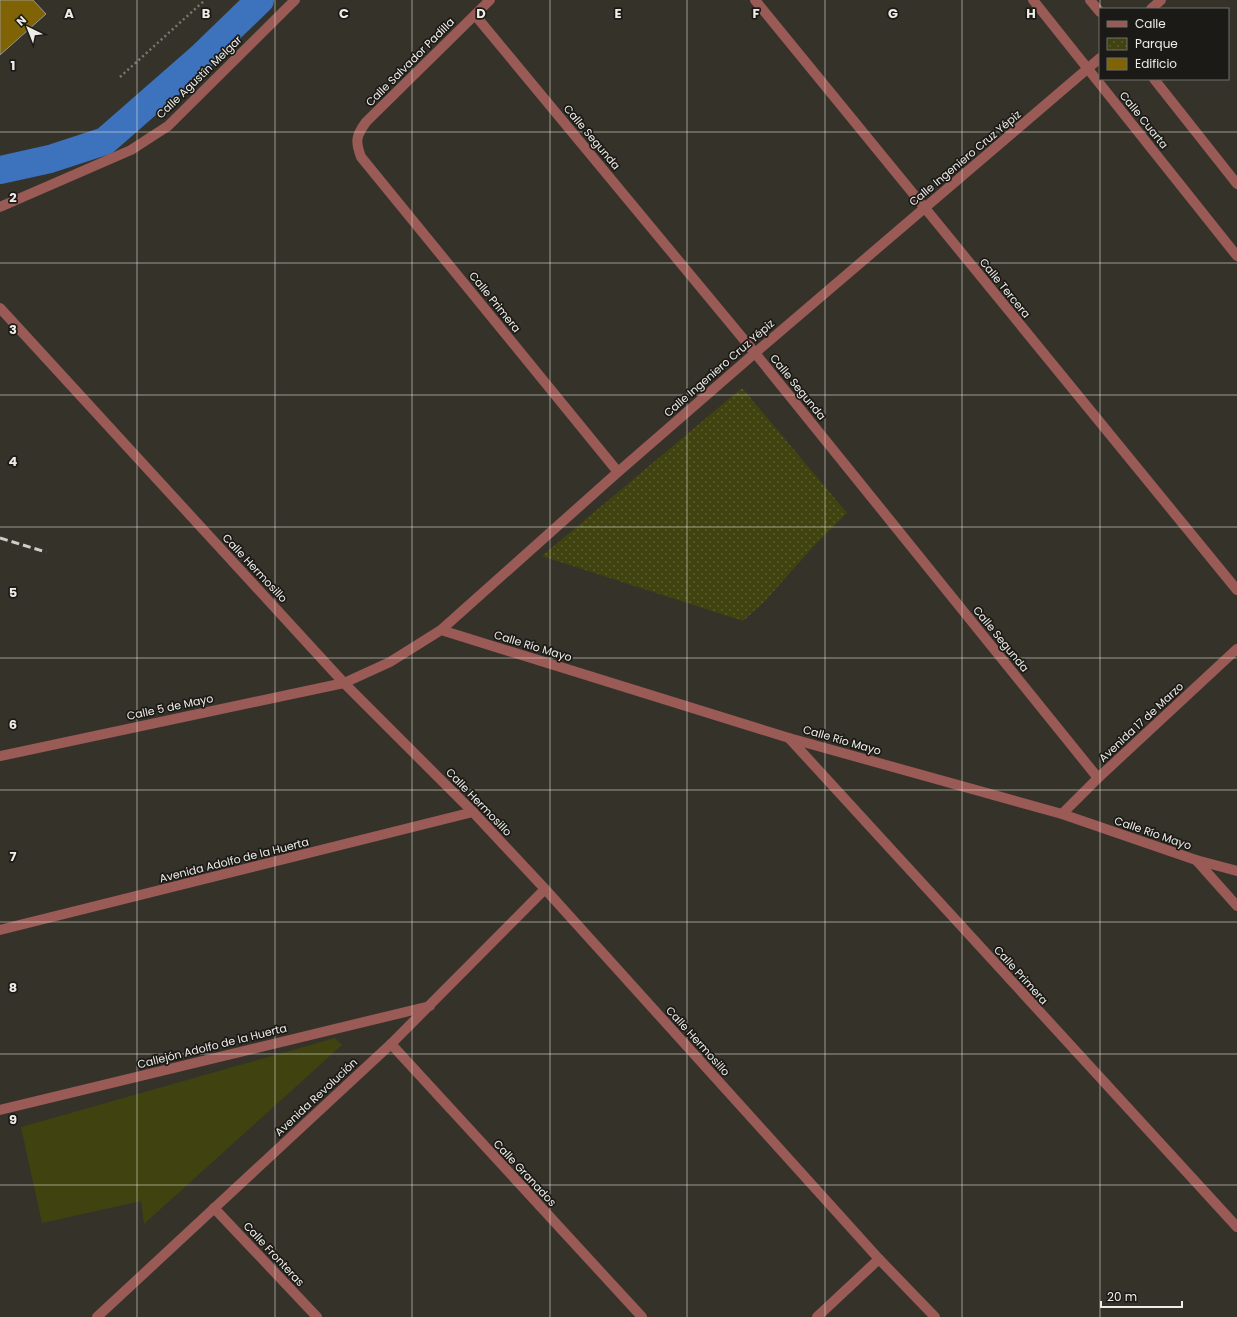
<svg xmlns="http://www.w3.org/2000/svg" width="1237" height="1317" viewBox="0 0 1237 1317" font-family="Poppins,sans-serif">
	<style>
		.grass { fill: #40430f }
		.park { fill: url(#park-dots) }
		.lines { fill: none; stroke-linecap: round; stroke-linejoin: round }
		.canal { stroke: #3d72bc; stroke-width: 28 }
		.building { fill: #806305; stroke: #9b978d }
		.path { stroke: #7b7972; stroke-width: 2.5; stroke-dasharray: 2 3; stroke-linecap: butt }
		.minor { stroke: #9a5a55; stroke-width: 10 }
		.rail { stroke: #cfcdc8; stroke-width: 3; stroke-dasharray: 8 4; stroke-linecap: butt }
		.grid { fill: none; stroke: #eeece7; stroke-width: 1; stroke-opacity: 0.55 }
		.labels { text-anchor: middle; stroke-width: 3.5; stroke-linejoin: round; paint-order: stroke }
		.street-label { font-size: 11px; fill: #eeece7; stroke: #1b1a16 }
		.grid-label { font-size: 13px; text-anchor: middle; font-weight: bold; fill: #eeece7; stroke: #1b1a16; stroke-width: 3.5; stroke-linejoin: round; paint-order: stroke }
	</style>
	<defs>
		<pattern id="park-dots" width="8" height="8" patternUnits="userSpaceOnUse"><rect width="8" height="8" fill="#40430f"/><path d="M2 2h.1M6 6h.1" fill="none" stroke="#5c5e32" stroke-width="1.8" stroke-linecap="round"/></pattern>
	</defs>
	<rect width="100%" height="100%" fill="#35322a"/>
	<!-- grass -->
	<polygon class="grass" points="335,1038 342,1045 144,1224 141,1201 42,1223 21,1127"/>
	<!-- park -->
	<polygon class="park" points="742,388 847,513 813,547 764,602 743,621 542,556"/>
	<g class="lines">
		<!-- canal -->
		<polyline class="canal" points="0,170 50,159 105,141 201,57 260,0"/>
	</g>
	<!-- building -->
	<polygon class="building" points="0,0 33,0 46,14 0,55"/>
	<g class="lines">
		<!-- path -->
		<polyline class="path" points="120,77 205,0"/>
		<!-- minor -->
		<g class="minor">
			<path d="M 490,0 L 366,122 C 356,136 355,141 361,157 L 618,472"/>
			<polyline points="755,0 1237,590"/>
			<polyline points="1033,0 1237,256"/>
			<polyline points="1090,0 1100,12"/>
			<polyline points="1151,9 1161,0"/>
			<polyline points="475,15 755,353 1098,778"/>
			<polyline points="1154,79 1237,184"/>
			<polyline points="0,207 131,150 168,126 295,0"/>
			<polyline points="0,308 344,683 473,812 545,889 879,1259 935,1317"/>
			<polyline points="441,630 789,738 1062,814 1196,860 1237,871"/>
			<polyline points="789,738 1237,1227"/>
			<polyline points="0,756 344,683 390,662 441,630 618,472 755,353 1100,58"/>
			<polyline points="1062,814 1098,778 1237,649"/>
			<polyline points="1196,860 1237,906"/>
			<polyline points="0,930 473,812"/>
			<polyline points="391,1044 642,1317"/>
			<polyline points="0,1110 430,1006"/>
			<polyline points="214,1208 317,1317"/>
			<polyline points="97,1317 391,1044 545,889"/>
			<polyline points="817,1317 879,1259"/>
		</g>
		<!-- rail -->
		<polyline class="rail" points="0,538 46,552"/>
	</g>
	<!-- grid -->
	<path class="grid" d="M 137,0 L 137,1317M 275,0 L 275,1317M 412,0 L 412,1317M 550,0 L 550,1317M 687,0 L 687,1317M 825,0 L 825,1317M 962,0 L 962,1317M 1100,0 L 1100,1317M 0,132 L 1237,132M 0,263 L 1237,263M 0,395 L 1237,395M 0,527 L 1237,527M 0,658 L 1237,658M 0,790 L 1237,790M 0,922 L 1237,922M 0,1054 L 1237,1054M 0,1185 L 1237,1185"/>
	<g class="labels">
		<!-- street labels -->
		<g class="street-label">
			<text transform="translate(410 62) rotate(-45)" y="4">Calle Salvador Padilla</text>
			<text transform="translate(199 77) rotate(-44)" y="4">Calle Agustín Melgar</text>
			<text transform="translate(1144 120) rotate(51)" y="4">Calle Cuarta</text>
			<text transform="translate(592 137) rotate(50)" y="4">Calle Segunda</text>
			<text transform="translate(965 158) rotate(-40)" y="4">Calle Ingeniero Cruz Yépiz</text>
			<text transform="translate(1005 288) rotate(51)" y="4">Calle Tercera</text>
			<text transform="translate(495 302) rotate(51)" y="4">Calle Primera</text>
			<text transform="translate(719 368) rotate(-41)" y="4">Calle Ingeniero Cruz Yépiz</text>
			<text transform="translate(798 387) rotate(51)" y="4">Calle Segunda</text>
			<text transform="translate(255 568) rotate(47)" y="4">Calle Hermosillo</text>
			<text transform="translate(1001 639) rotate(51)" y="4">Calle Segunda</text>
			<text transform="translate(533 646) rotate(17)" y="4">Calle Río Mayo</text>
			<text transform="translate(170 707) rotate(-12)" y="4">Calle 5 de Mayo</text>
			<text transform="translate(1141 722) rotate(-43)" y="4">Avenida 17 de Marzo</text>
			<text transform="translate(842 740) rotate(16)" y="4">Calle Río Mayo</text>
			<text transform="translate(479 802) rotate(46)" y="4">Calle Hermosillo</text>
			<text transform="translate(1153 833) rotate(19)" y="4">Calle Río Mayo</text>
			<text transform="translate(234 860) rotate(-14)" y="4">Avenida Adolfo de la Huerta</text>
			<text transform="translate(1021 975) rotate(48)" y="4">Calle Primera</text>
			<text transform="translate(698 1041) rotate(48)" y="4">Calle Hermosillo</text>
			<text transform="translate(212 1046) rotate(-14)" y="4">Callejón Adolfo de la Huerta</text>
			<text transform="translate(316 1097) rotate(-43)" y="4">Avenida Revolución</text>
			<text transform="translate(525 1173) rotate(47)" y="4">Calle Granados</text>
			<text transform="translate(274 1254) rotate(47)" y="4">Calle Fronteras</text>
		</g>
	</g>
	<g class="grid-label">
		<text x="69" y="18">A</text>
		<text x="206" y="18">B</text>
		<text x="344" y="18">C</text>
		<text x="481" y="18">D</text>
		<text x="618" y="18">E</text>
		<text x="756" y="18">F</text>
		<text x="893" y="18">G</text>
		<text x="1031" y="18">H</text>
		<text x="13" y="70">1</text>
		<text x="13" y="202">2</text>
		<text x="13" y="334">3</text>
		<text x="13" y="466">4</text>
		<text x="13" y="597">5</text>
		<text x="13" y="729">6</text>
		<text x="13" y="861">7</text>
		<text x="13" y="992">8</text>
		<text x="13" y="1124">9</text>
	</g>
	<!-- legend -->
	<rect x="1099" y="8" width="130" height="72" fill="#1b1a16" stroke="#6f6e6a"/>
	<rect x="1107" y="21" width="20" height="6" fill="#9a5a55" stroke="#6f6e6a"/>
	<text x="1135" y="28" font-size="12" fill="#eeece7">Calle</text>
	<rect x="1107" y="38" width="20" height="12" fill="url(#park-dots)" stroke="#6f6e6a"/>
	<text x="1135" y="48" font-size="12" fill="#eeece7">Parque</text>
	<rect x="1107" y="58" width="20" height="12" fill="#806305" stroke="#6f6e6a"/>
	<text x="1135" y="68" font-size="12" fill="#eeece7">Edificio</text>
	<!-- north arrow -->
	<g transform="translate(28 28) rotate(317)" stroke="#1b1a16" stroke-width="3" paint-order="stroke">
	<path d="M0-3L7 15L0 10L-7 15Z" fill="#eeece7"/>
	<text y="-6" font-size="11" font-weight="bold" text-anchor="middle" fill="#eeece7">N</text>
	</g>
	<!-- scale -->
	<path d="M1101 1301v6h81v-6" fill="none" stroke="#eeece7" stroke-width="2"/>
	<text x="1107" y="1301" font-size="12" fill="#eeece7" stroke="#1b1a16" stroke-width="3" paint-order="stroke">20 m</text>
</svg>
